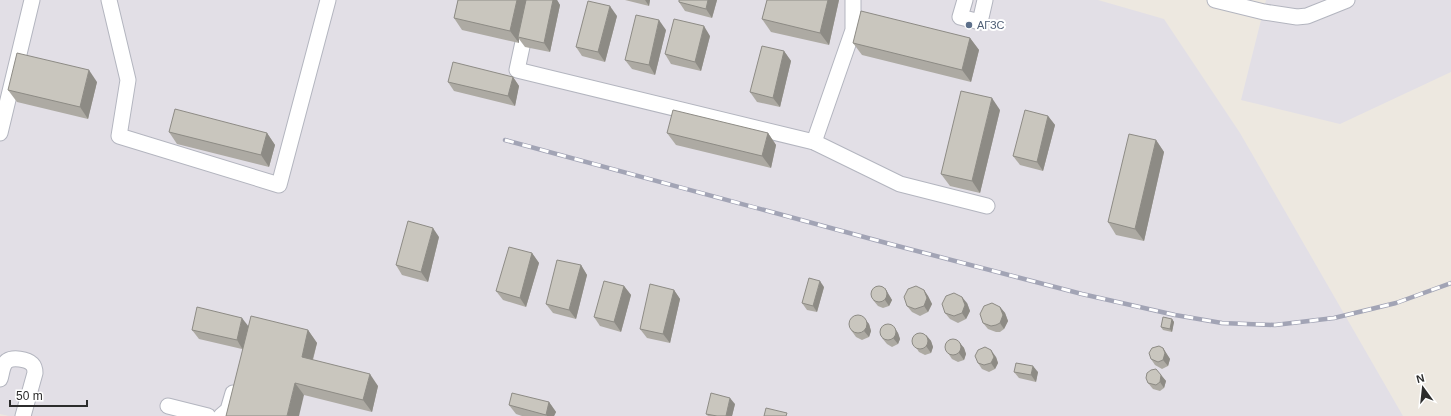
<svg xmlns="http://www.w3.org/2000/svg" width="1451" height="416" viewBox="0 0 1451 416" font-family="Arial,sans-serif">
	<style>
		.industrial { fill: #e2dfe6 }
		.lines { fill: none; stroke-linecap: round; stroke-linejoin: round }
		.minor-casing { stroke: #b3b5bf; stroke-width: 17 }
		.minor { stroke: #fff; stroke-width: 15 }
		.rail-casing { stroke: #a2a4b5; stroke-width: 4.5 }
		.rail { stroke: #fff; stroke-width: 3; stroke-dasharray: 9; stroke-linecap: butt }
		.wall { fill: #adaaa3 }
		.shaded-wall { fill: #8d8b85 }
		.building { fill: #c9c6be; stroke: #8d8b85 }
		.service-dot { fill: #5c6f8a; stroke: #fff; stroke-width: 1.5 }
		.labels { text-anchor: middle; stroke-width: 4; stroke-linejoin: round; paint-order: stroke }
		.service-label { font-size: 11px; fill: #4e5e75; stroke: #fff; text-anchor: start }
	</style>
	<rect width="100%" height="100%" fill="#ede8e0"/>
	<!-- industrial -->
	<g class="industrial">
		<polygon points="0,0 1098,0 1164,19 1240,133 1403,416 9,416 0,414"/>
		<polygon points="1266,0 1451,0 1451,72 1340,124 1241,100"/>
	</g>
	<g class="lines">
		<defs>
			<g id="minor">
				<polyline points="109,0 128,80 119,136 279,185 328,0"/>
				<polyline points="532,0 517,70 814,142 900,184 987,206"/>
				<polyline points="965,0 960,17 980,22 985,0"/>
				<polyline points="1215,0 1264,12 1297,17 1307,16 1347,0"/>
				<polyline points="0,133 32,0"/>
				<polyline points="814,142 853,30 853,0"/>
				<path d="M 0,379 C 2,373 2,365 7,361 C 13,357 27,359 32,364 C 35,367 35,370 35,373 L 23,416"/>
				<polyline points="168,406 208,416"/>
				<polyline points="221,416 228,410 233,393"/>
			</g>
		</defs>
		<!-- minor casing -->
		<use href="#minor" class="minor-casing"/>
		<!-- minor -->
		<use href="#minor" class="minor"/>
		<defs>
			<polyline id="rail" points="505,140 890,244 1082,294 1175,315 1222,323 1275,325 1334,318 1396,303 1451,283"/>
		</defs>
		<!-- rail casing -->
		<use href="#rail" class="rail-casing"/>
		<!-- rail -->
		<use href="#rail" class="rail"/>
	</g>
	<!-- wall -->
	<g class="wall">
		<polygon points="458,0 557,0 560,5 550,52 525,47 519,39 519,43 462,30 454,18"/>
		<polygon points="625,0 650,0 649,6"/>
		<polygon points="717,0 712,18 685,11 679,2"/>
		<polygon points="767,0 839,0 829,45 771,32 762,19"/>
		<polygon points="617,16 605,62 582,56 576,47"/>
		<polygon points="666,30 655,75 632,69 625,60"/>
		<polygon points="710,36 701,71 671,64 665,54"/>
		<polygon points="970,38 979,50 971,82 862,55 853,43"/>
		<polygon points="784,51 791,61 780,107 757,102 750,92"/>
		<polygon points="513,77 519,86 515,106 454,91 448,82"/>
		<polygon points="97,82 88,119 17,102 8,90"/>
		<polygon points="1000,110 980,193 950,186 941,174"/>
		<polygon points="1048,116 1055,125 1043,171 1020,165 1013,156"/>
		<polygon points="169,132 267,133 275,145 269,167 177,144"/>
		<polygon points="667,133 768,133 776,145 771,168 676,145"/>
		<polygon points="1156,140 1164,152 1144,241 1116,235 1108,222"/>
		<polygon points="439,237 428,282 402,275 396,265"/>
		<polygon points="532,253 539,263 526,307 503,300 496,291"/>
		<polygon points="581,265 587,275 576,319 553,313 546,304"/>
		<polygon points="624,286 631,295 621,332 600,326 594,317"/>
		<polygon points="824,287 817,312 807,310 802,303"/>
		<polygon points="885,288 889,295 892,300 889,306 883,308 878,306 873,300"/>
		<polygon points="674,290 680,299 670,343 647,338 640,329"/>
		<polygon points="924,290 928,296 932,304 928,312 920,316 912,312 907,306"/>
		<polygon points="967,303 970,311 966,319 958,323 950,319 945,313"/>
		<polygon points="1000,307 1005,313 1008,321 1004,329 1000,332 996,332 988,329 983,323"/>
		<polygon points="864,318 869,324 871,331 869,337 862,340 856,337 851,330"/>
		<polygon points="1172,319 1174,322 1172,332 1163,330 1161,327"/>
		<polygon points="248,327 308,330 317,343 313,360 378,386 372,412 304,395 242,349 199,339 192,330"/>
		<polygon points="894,327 898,333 900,339 898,344 892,347 887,344 882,338"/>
		<polygon points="926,335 931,341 933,347 931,353 925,355 919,352 915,346"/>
		<polygon points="959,342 964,348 966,354 964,360 958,362 952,359 948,353"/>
		<polygon points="1163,348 1170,359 1168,366 1162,369 1155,365 1151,359"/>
		<polygon points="996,357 998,363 995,369 989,372 982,369 978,363"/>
		<polygon points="1014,372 1038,372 1036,382 1019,378"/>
		<polygon points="1161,375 1166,381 1164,388 1160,391 1153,389 1148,383"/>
		<polygon points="549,402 556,412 554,416 522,416 516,414 509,405"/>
		<polygon points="735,404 732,416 708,416 706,414"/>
	</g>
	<!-- shaded-wall -->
	<g class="shaded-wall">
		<polygon points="517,0 528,0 518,37 519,39 519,43 510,31"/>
		<polygon points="553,0 557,0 560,5 550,52 544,43"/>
		<polygon points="645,0 650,0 649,6"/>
		<polygon points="708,0 717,0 712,18 706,9"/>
		<polygon points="828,0 839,0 829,45 820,33"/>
		<polygon points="610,6 617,16 605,62 598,52"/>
		<polygon points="659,20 666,30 655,75 649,65"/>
		<polygon points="704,26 710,36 701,71 695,62"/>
		<polygon points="970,38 979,50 971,82 962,70"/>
		<polygon points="784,51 791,61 780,107 773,98"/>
		<polygon points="89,70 97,82 88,119 80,107"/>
		<polygon points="513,77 519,86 515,106 508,96"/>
		<polygon points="992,98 1000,110 980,193 972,181"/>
		<polygon points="1048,116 1055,125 1043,171 1037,162"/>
		<polygon points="267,133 275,145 269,167 261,155"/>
		<polygon points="768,133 776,145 771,168 762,156"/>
		<polygon points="1156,140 1164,152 1144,241 1135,229"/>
		<polygon points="433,228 439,237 428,282 421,272"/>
		<polygon points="532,253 539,263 526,307 520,298"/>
		<polygon points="581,265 587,275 576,319 569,310"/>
		<polygon points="820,281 824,287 817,312 813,306"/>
		<polygon points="624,286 631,295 621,332 614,322"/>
		<polygon points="885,288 889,295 892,300 889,306 885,300"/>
		<polygon points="674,290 680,299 670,343 663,334"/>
		<polygon points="924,290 928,296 932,304 928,312 924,306"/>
		<polygon points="962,297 967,303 970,311 966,319 962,313"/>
		<polygon points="1000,307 1005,313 1008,321 1004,329 1000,323"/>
		<polygon points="242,318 249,327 243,350 237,340"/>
		<polygon points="864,318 869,324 871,331 869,337 864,331"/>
		<polygon points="1172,319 1174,322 1172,332 1170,329"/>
		<polygon points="894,327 898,333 900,339 898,344 893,338"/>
		<polygon points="308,330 317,343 310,369 302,357"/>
		<polygon points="926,335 931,341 933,347 931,353 926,346"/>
		<polygon points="959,342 964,348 966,354 964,360 959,353"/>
		<polygon points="1163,348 1170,359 1168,366 1163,360"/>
		<polygon points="991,350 996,357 998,363 995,369 991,363"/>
		<polygon points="1033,366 1038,372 1036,382 1031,375"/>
		<polygon points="370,374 378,386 372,412 363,400"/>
		<polygon points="1161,375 1166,381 1164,388 1160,382"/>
		<polygon points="295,383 304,395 299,416 287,416"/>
		<polygon points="730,398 735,404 732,416 726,416"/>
		<polygon points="549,402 556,412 554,416 547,416 546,415"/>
	</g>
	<!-- building -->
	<g class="building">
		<polygon points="458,0 517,0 510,31 454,18"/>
		<polygon points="526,0 553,0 544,43 518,37"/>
		<polygon points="679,0 708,0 706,9 679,2"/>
		<polygon points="767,0 828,0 820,33 762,19"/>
		<polygon points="588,1 610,6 598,52 576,47"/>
		<polygon points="861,11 970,38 962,70 853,43"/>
		<polygon points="636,15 659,20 649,65 625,60"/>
		<polygon points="674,19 704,26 695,62 665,54"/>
		<polygon points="762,46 784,51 773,98 750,92"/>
		<polygon points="17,53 89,70 80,107 8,90"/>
		<polygon points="453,62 513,77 508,96 448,82"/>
		<polygon points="961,91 992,98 972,181 941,174"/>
		<polygon points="175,109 267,133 261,155 169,132"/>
		<polygon points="673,110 768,133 762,156 667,133"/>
		<polygon points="1025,110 1048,116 1037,162 1013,156"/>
		<polygon points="1129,134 1156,140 1135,229 1108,222"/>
		<polygon points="408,221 433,228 421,272 396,265"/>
		<polygon points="509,247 532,253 520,298 496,291"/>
		<polygon points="557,260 581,265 569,310 546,304"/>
		<polygon points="809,278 820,281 813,306 802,303"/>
		<polygon points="604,281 624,286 614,322 594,317"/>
		<polygon points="650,284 674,290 663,334 640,329"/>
		<polygon points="916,286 924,290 927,298 924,306 915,309 907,306 904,297 908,289"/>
		<circle cx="879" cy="294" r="8"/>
		<polygon points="954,293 962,297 965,305 962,313 954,316 945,313 942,304 946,296"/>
		<polygon points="992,303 1000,307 1003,315 1000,323 996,325 991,326 983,323 980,314 984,306"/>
		<polygon points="197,307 242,318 237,340 192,330"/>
		<circle cx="858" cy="324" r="9"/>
		<polygon points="251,316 308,330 302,357 370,374 363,400 295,383 287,416 226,416"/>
		<polygon points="1163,317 1172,319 1170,329 1161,327"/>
		<circle cx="888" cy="332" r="8"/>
		<circle cx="920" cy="341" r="8"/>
		<circle cx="953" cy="347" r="8"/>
		<polygon points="1159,346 1163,348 1165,353 1163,360 1158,362 1151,359 1149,353 1152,348"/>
		<polygon points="985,347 991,350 994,357 991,363 984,365 978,363 975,356 978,350"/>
		<polygon points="1016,363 1033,366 1031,375 1014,372"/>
		<polygon points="1156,369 1161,375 1160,382 1156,385 1148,383 1146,378 1147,373 1151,370"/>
		<polygon points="512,393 549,402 546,415 509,405"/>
		<polygon points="711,393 730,398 726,416 717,416 706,414"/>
		<polygon points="766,408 787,413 786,416 764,416"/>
	</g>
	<!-- markers -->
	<circle class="service-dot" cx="969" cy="25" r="4"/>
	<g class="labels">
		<!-- service labels -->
		<g class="service-label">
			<text x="977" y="29">АГЗС</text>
		</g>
	</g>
	<!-- north arrow -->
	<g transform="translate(1423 388) rotate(345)" stroke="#ffffff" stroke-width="3" paint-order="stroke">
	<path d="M0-3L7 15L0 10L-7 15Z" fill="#2c2c2c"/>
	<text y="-6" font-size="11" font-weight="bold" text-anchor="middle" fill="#2c2c2c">N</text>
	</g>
	<!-- scale -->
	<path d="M10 400v6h77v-6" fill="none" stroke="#2c2c2c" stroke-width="2"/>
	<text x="16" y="400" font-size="12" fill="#2c2c2c" stroke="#ffffff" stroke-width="3" paint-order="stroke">50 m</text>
</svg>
